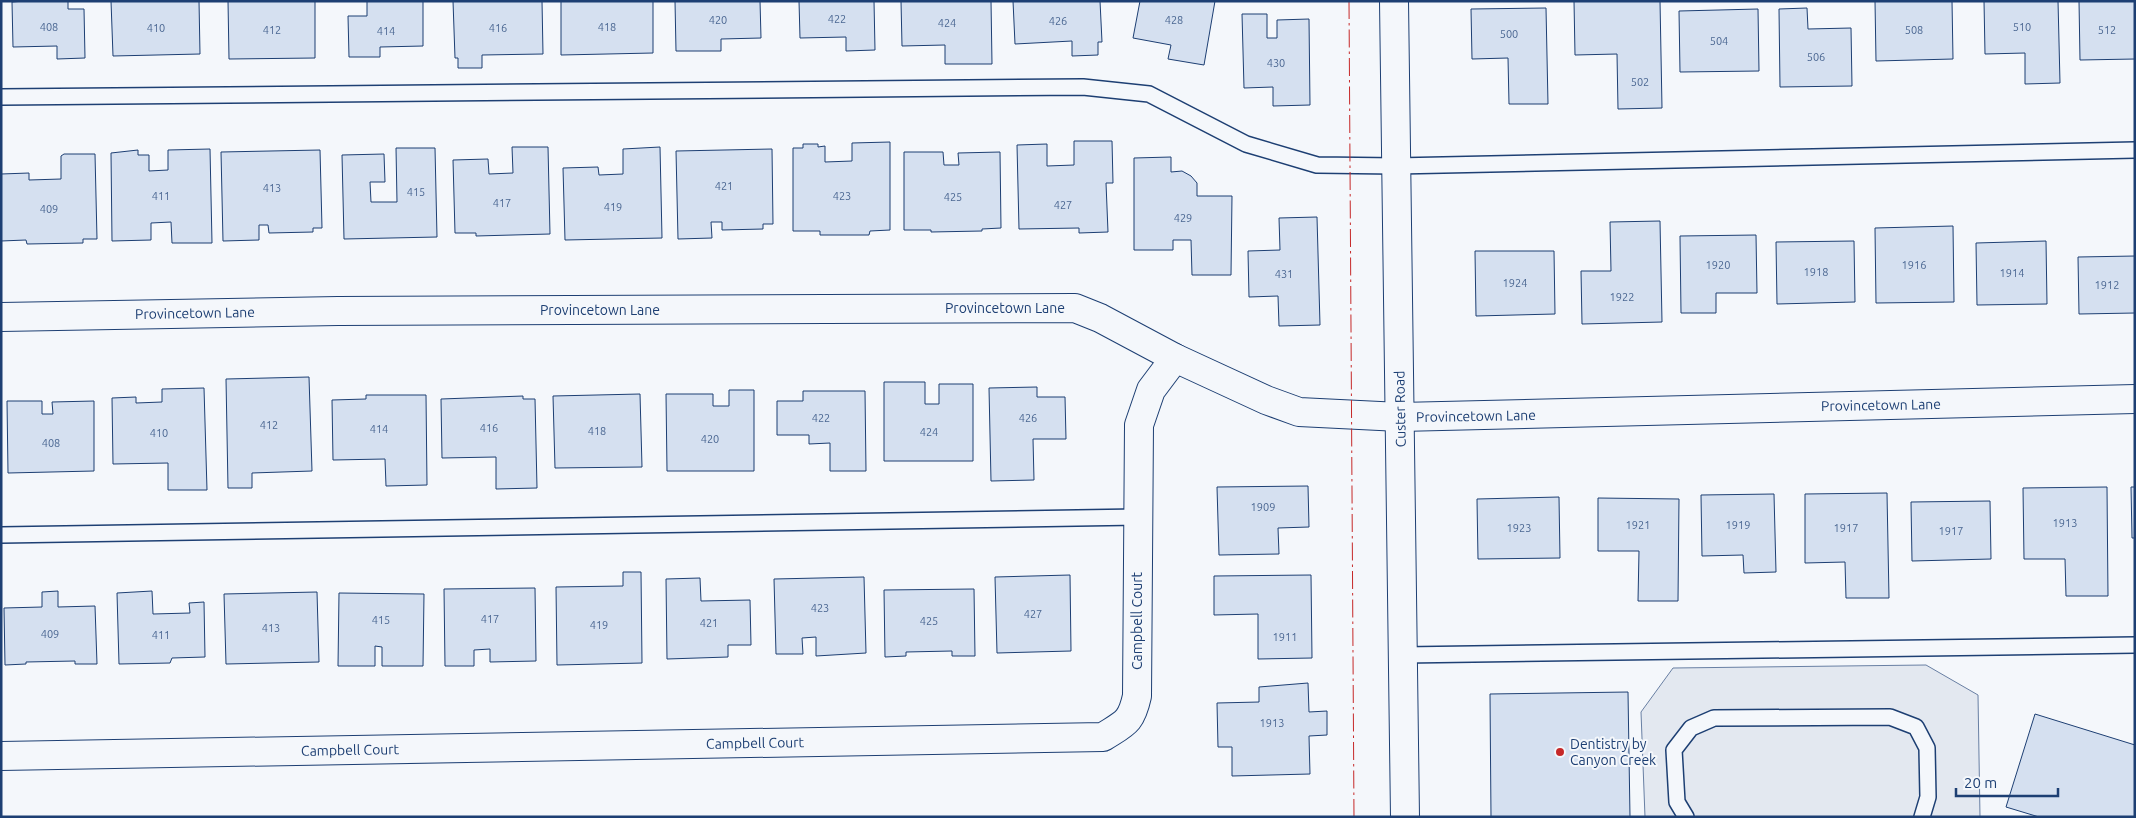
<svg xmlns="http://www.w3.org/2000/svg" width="2136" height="818" viewBox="0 0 2136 818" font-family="Ubuntu,sans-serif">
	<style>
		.parking { fill: #e3e8f0; stroke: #687fa3 }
		.building { fill: #d5e0f0; stroke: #1d3f73 }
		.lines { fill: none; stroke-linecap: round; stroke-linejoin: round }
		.service-casing { stroke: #1d3f73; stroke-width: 18 }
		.minor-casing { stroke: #1d3f73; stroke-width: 30 }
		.tertiary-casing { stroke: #1d3f73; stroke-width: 30 }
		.service { stroke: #f4f7fb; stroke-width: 15 }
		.minor { stroke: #f4f7fb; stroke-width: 28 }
		.tertiary { stroke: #f4f7fb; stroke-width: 28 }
		.power { stroke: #c62828; stroke-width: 1; stroke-dasharray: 18 4 2.5 4; stroke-linecap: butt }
		.poi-dot { fill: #c62828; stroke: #f4f7fb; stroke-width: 2 }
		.labels { text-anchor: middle; stroke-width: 4; stroke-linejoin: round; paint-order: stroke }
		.number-label { font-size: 11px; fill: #4b6792 }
		.street-label { font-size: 14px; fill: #1d3f73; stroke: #f4f7fb }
		.poi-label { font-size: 14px; fill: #1d3f73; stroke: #f4f7fb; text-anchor: start }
	</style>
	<rect width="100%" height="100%" fill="#f4f7fb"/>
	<!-- parking -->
	<polygon class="parking" points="1926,665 1978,695 1980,817 1645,817 1641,712 1673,668"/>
	<!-- building -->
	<g class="building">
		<polygon points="24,1 68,1 68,9 84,9 85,58 57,59 57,46 13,47 12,2"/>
		<polygon points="111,1 199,1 200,54 113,56"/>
		<polygon points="228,1 315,1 315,58 229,59"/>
		<polygon points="367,1 423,1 423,46 380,47 380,57 349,57 348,16 367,16"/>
		<polygon points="453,1 542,1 543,54 482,55 482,68 458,68 458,58 455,58"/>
		<polygon points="561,1 653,1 653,53 561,55"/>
		<polygon points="675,1 760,1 761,38 721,39 721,51 676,51"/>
		<polygon points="799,1 874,1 875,50 846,51 846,37 800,38"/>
		<polygon points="901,1 991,1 992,64 945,64 945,45 902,46"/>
		<polygon points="1013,1 1100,1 1102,42 1098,42 1098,55 1072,56 1072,41 1015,44"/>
		<polygon points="1140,1 1215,1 1204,65 1168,59 1171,45 1133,38"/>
		<polygon points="1574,1 1660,1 1662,108 1618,109 1617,54 1575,55"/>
		<polygon points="1875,1 1952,1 1953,59 1876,61"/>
		<polygon points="1984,1 2058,1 2060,83 2025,84 2025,53 1985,54"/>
		<polygon points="2079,1 2135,1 2135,59 2080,60"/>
		<polygon points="1546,8 1548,104 1509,104 1508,58 1472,59 1471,9"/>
		<polygon points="1807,8 1808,29 1851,28 1852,86 1780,87 1779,9"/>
		<polygon points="1758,9 1759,71 1680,72 1679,11"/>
		<polygon points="1242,14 1267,14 1267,38 1277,38 1277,20 1309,19 1310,105 1273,106 1273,87 1244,88"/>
		<polygon points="1074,141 1112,141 1113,183 1106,183 1108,232 1079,233 1079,228 1019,229 1017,145 1047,144 1047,166 1074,165"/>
		<polygon points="890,142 890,230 870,231 869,235 820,235 820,231 793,231 793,148 803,148 803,144 818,144 818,147 825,146 825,162 852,161 852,143"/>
		<polygon points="512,147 548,147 550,234 476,236 476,233 455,233 453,160 488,159 489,174 513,173"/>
		<polygon points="660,147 662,238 565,240 563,168 598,167 599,175 623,174 623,149"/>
		<polygon points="396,148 435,148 437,237 344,239 342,155 384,154 385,182 370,182 371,202 397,202"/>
		<polygon points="210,149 212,243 172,243 171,222 151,223 151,240 112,241 111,153 138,150 138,155 149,155 149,171 168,170 168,150"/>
		<polygon points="772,149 773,224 763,224 763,229 722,230 722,222 711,222 712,238 678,239 676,151"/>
		<polygon points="320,150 322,228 313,228 313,232 269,233 268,225 259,225 259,240 223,241 221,152"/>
		<polygon points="904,152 943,152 944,165 959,165 958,153 1000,152 1001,228 982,229 982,231 931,232 931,230 904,230"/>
		<polygon points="64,154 95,154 97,239 83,239 83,243 27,244 26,240 1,241 1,174 29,173 29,180 61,179 61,156"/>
		<polygon points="1171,157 1171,172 1182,171 1191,176 1197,183 1197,196 1232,196 1231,275 1192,275 1191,240 1173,240 1173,250 1134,250 1134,158"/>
		<polygon points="1317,217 1320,325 1279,326 1278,296 1249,297 1248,251 1280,250 1279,218"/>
		<polygon points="1660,221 1662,322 1582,324 1581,271 1611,271 1610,222"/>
		<polygon points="1953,226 1954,302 1876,303 1875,228"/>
		<polygon points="1756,235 1757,293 1716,293 1716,313 1681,313 1680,236"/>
		<polygon points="1854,241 1855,302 1777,304 1776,242"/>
		<polygon points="2046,241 2047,304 1977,305 1976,243"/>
		<polygon points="1475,251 1554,251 1555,314 1476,316"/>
		<polygon points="2135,256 2135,313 2079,314 2078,257"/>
		<polygon points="309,377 312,471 252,473 252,488 228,488 226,379"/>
		<polygon points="884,382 925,382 925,404 939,404 939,384 973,384 973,461 884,461"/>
		<polygon points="1037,387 1037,397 1065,397 1066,439 1033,439 1034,480 991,481 989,388"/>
		<polygon points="204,388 207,490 168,490 168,463 113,464 112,398 136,397 136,403 162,402 162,389"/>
		<polygon points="729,390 754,390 754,471 667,471 666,394 713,394 713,406 729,406"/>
		<polygon points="803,391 865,391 866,471 830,471 830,443 809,444 809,435 777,435 777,401 803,401"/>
		<polygon points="640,394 642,467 555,468 553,396"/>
		<polygon points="366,395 426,395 427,485 386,486 385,459 333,460 332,400 366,399"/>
		<polygon points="523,396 523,399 535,399 537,488 496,489 496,457 442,458 441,399"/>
		<polygon points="7,401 42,401 42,414 53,414 52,402 94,401 94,471 8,473"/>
		<polygon points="1308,486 1309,527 1278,528 1279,554 1219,555 1217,487"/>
		<polygon points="2107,487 2108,596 2066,596 2065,559 2024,559 2023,488"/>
		<polygon points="2131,487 2135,487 2135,538 2132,538"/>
		<polygon points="1887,493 1889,598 1846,598 1845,562 1805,563 1805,494"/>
		<polygon points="1774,494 1776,572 1744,573 1743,555 1702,556 1701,495"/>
		<polygon points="1559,497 1560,558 1478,559 1477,499"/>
		<polygon points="1598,498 1679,499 1678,601 1638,601 1639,551 1598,551"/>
		<polygon points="1990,501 1991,559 1912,561 1911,502"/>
		<polygon points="623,572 641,572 642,663 557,665 556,587 623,586"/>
		<polygon points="1070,575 1071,651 997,653 995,577"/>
		<polygon points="1311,575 1312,658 1258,659 1258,614 1214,615 1214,576"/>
		<polygon points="864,577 866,653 816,656 816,637 802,638 803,654 776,654 774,579"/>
		<polygon points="700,578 701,601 750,600 751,645 728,645 728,657 667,659 666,579"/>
		<polygon points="535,588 536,661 490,662 490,649 474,650 474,666 445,666 444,589"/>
		<polygon points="974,589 975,656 952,656 952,651 906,652 906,656 885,657 884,590"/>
		<polygon points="58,591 58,607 95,606 97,664 75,664 75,661 26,662 26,664 5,665 4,608 42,607 42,592"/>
		<polygon points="152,591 153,614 190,613 189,603 204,602 205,657 172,658 170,663 119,664 117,593"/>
		<polygon points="317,592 319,662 226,664 224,594"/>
		<polygon points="339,593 424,594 423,666 382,666 382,647 375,646 375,666 338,666"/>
		<polygon points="1308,683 1309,712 1327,711 1327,735 1309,736 1310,774 1232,776 1232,747 1218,747 1217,703 1259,702 1259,687"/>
		<polygon points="1628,692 1630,817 1491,817 1490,694"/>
		<polygon points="2035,714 2135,745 2135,817 2039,817 2006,807"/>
	</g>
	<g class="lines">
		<defs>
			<g id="service">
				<polyline points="1,97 1083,87 1149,94 1246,144 1317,165 1396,166 2135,150"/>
				<polyline points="1,535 1138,517"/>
				<polyline points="1403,655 2135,645"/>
				<polyline points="1686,817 1677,802 1674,750 1691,728 1714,718 1890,717 1916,727 1927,748 1928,797 1922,817"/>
			</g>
			<g id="minor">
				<polyline points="1,317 338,311 1075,308 1100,318 1175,358 1266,400 1299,412 1400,417 2135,399"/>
				<path d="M 1,756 L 1103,737 C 1125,723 1131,723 1137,696 L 1139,425 L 1151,390 L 1175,358"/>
			</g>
			<polyline id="tertiary" points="1394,1 1405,817"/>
		</defs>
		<!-- service casing -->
		<use href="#service" class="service-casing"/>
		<!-- minor casing -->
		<use href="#minor" class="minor-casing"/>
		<!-- tertiary casing -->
		<use href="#tertiary" class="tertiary-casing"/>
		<!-- service -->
		<use href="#service" class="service"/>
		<!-- minor -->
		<use href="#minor" class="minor"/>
		<!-- tertiary -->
		<use href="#tertiary" class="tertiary"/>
		<!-- power -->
		<polyline class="power" points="1349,1 1354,817"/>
	</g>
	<!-- markers -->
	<circle class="poi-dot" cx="1560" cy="752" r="5"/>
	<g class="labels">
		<!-- number labels -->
		<g class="number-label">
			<text x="837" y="23">422</text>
			<text x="718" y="24">420</text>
			<text x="1174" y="24">428</text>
			<text x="1058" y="25">426</text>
			<text x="947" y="27">424</text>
			<text x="49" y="31">408</text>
			<text x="607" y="31">418</text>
			<text x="2022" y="31">510</text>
			<text x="156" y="32">410</text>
			<text x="498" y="32">416</text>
			<text x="272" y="34">412</text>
			<text x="1914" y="34">508</text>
			<text x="2107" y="34">512</text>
			<text x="386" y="35">414</text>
			<text x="1509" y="38">500</text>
			<text x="1719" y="45">504</text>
			<text x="1816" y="61">506</text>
			<text x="1276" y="67">430</text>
			<text x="1640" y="86">502</text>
			<text x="724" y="190">421</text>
			<text x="272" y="192">413</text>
			<text x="416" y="196">415</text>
			<text x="161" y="200">411</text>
			<text x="842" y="200">423</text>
			<text x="953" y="201">425</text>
			<text x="502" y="207">417</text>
			<text x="1063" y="209">427</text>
			<text x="613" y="211">419</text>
			<text x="49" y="213">409</text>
			<text x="1183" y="222">429</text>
			<text x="1718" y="269">1920</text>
			<text x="1914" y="269">1916</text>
			<text x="1816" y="276">1918</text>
			<text x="2012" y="277">1914</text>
			<text x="1284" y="278">431</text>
			<text x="1515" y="287">1924</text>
			<text x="2107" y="289">1912</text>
			<text x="1622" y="301">1922</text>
			<text x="821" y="422">422</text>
			<text x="1028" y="422">426</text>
			<text x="269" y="429">412</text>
			<text x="489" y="432">416</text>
			<text x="379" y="433">414</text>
			<text x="597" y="435">418</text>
			<text x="929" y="436">424</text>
			<text x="159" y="437">410</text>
			<text x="710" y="443">420</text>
			<text x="51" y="447">408</text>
			<text x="1263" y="511">1909</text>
			<text x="2065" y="527">1913</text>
			<text x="1638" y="529">1921</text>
			<text x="1738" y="529">1919</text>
			<text x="1519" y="532">1923</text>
			<text x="1846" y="532">1917</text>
			<text x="1951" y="535">1917</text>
			<text x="820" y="612">423</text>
			<text x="1033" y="618">427</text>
			<text x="490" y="623">417</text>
			<text x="381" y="624">415</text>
			<text x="929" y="625">425</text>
			<text x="709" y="627">421</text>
			<text x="599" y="629">419</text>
			<text x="271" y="632">413</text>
			<text x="50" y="638">409</text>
			<text x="161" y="639">411</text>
			<text x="1285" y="641">1911</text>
			<text x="1272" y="727">1913</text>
		</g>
		<!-- street labels -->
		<g class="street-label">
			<text x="1005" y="313">Provincetown Lane</text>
			<text x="600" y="315">Provincetown Lane</text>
			<text transform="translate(195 313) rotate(-1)" y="5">Provincetown Lane</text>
			<text transform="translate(1881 405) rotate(-1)" y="5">Provincetown Lane</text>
			<text transform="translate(1400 409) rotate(-91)" y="5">Custer Road</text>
			<text transform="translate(1476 416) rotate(-1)" y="5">Provincetown Lane</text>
			<text transform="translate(1137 621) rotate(-90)" y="5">Campbell Court</text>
			<text transform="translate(755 743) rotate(-1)" y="5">Campbell Court</text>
			<text transform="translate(350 750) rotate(-1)" y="5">Campbell Court</text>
		</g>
		<!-- poi labels -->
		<g class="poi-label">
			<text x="1570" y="749">Dentistry by<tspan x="1570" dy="16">Canyon Creek</tspan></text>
		</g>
	</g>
	<!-- border -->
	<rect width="2136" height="818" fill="none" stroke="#1d3f73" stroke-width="5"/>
	<!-- scale -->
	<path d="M1956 788v8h102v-8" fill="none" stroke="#1d3f73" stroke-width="2.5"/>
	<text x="1964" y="788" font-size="15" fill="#1d3f73" stroke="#f4f7fb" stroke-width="4" paint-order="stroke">20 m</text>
</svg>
